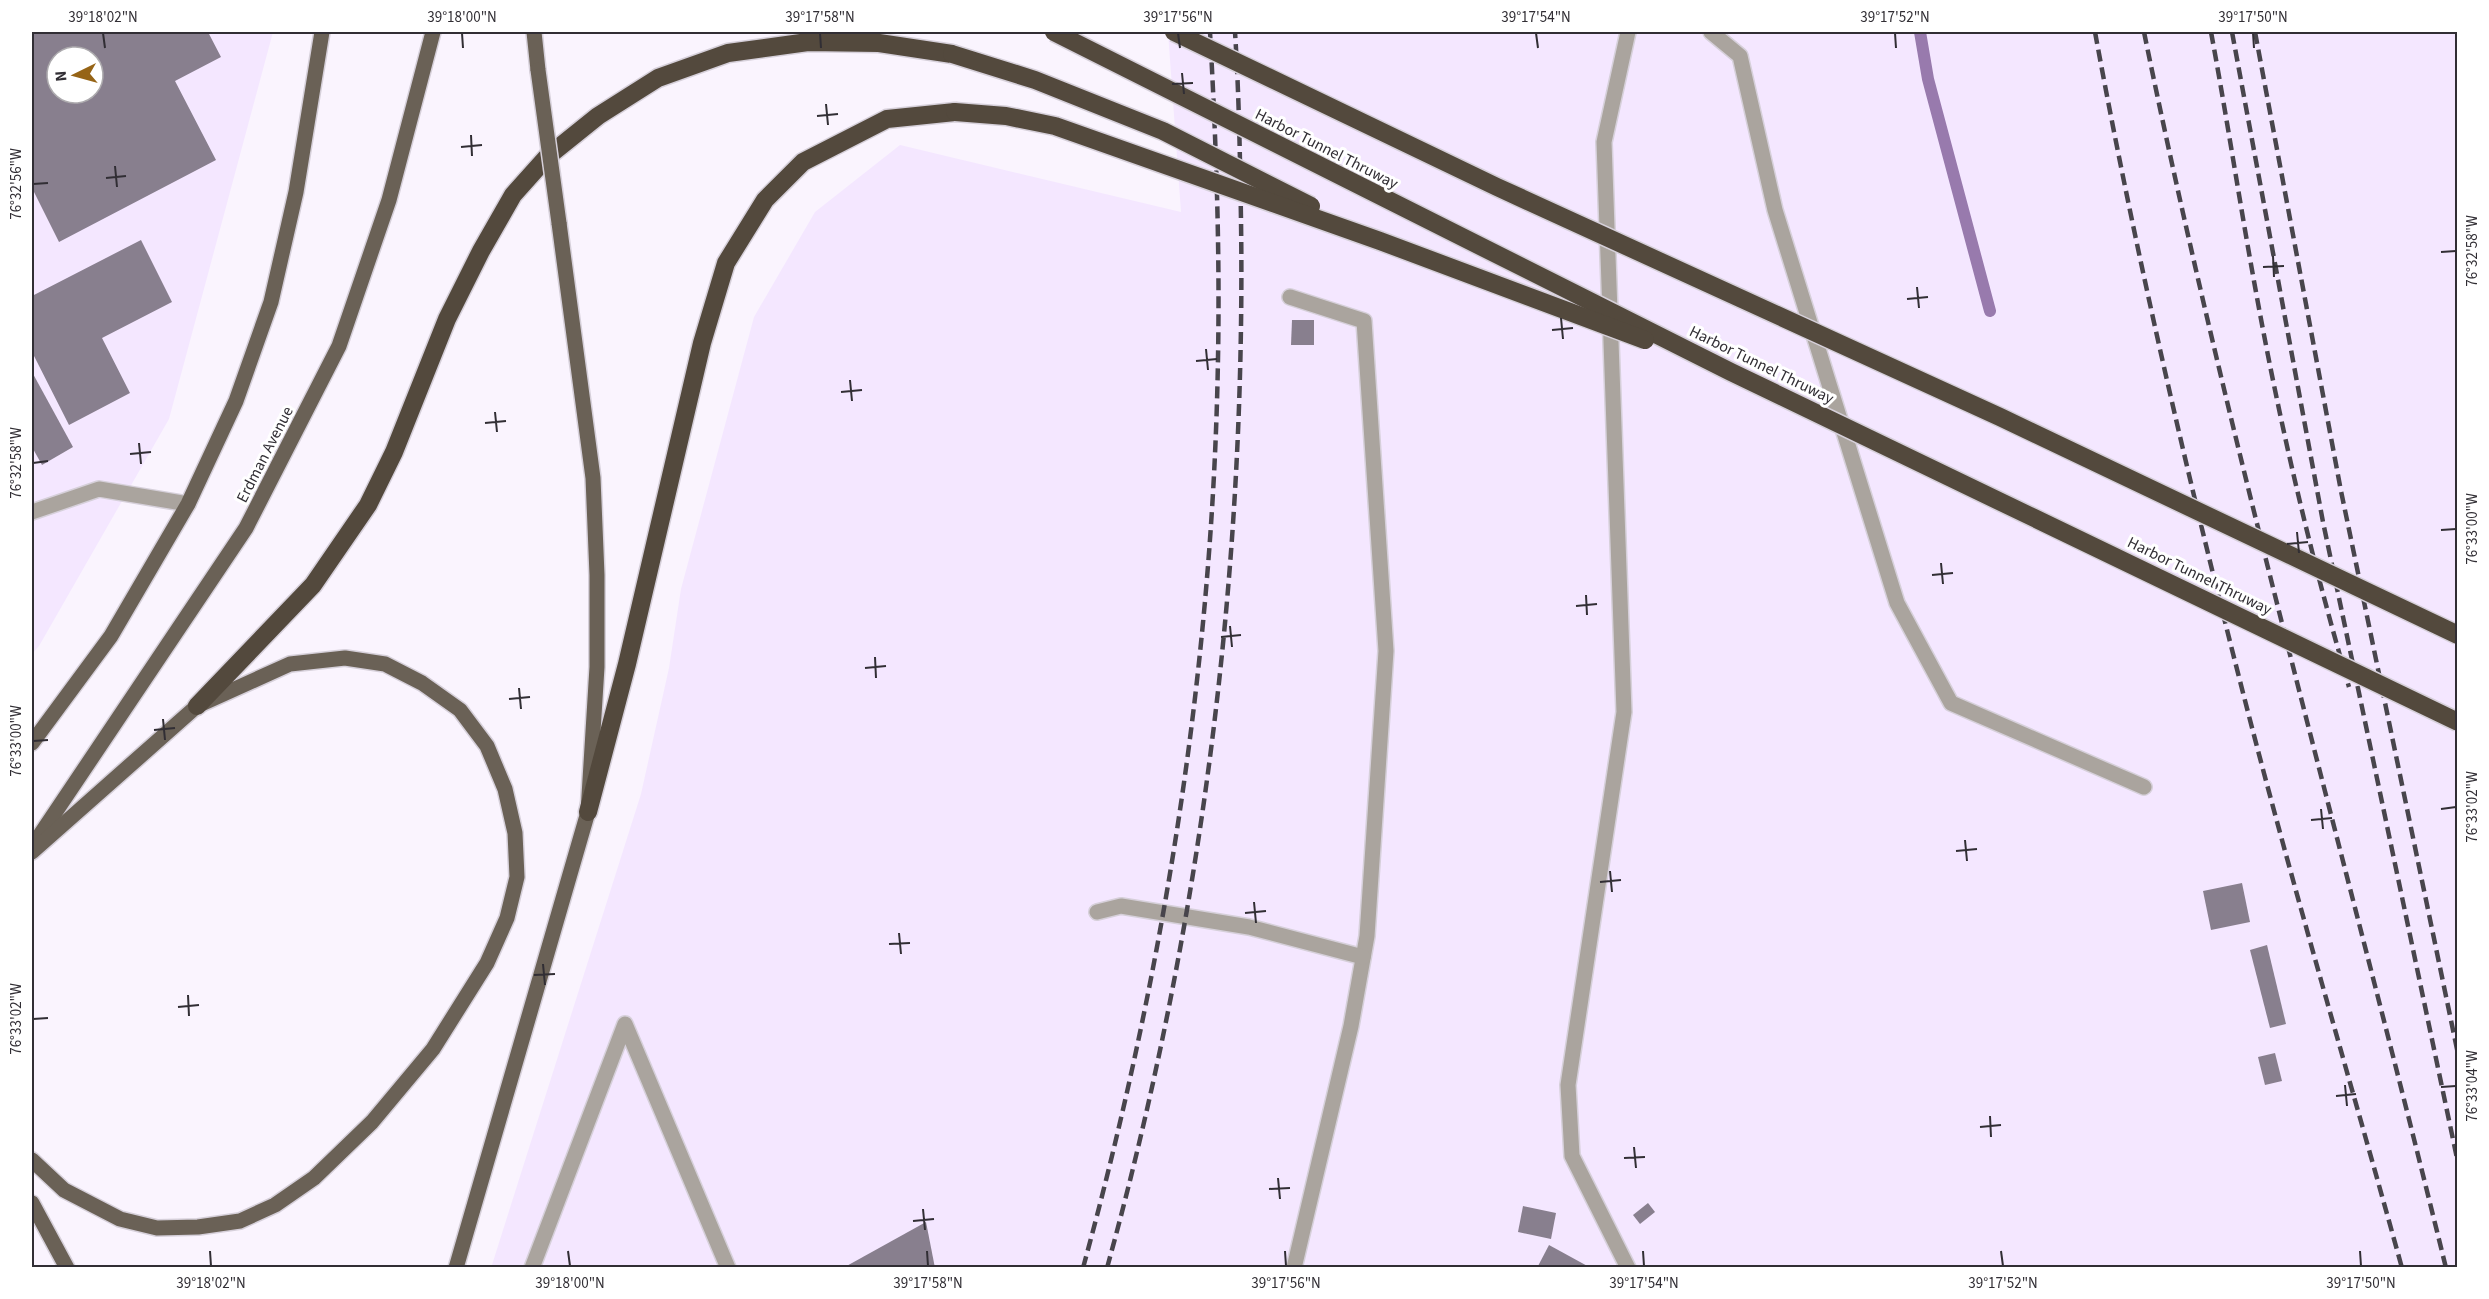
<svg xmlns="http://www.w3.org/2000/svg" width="2489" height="1299" viewBox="0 0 2489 1299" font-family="'Source Sans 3',sans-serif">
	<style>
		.built { fill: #f4e7ff; fill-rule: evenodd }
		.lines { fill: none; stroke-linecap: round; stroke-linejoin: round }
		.stream { stroke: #987aad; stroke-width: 12 }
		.building { fill: #887f8e; fill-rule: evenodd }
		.service-casing { stroke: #d6d0da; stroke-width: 18 }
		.primary-casing { stroke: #d6d0da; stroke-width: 18 }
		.motorway-casing { stroke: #d6d0da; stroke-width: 21 }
		.service { stroke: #aaa49e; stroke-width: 15 }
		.primary { stroke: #6a6156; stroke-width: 15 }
		.motorway { stroke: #53493d; stroke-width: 18 }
		.rail { stroke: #48454c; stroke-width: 4.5; stroke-dasharray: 12 6; stroke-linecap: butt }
		.primary-bridge-casing { stroke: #d6d0da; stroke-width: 18; stroke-linecap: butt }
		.motorway-bridge-casing { stroke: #d6d0da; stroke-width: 21; stroke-linecap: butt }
		.primary-bridge { stroke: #6a6156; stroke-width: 15 }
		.motorway-bridge { stroke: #53493d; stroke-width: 18 }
		.ticks { fill: none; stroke: #312e34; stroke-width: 2 }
		.labels { text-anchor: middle; stroke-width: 6; stroke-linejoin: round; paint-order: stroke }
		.street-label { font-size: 16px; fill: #312e34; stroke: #fff }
		.neatline { fill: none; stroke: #312e34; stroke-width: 2 }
		.ticks-label { font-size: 15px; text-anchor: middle; fill: #312e34 }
	</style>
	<rect width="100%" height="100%" fill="#faf4fe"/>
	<!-- built -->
	<g class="built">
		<path d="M 32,32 L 273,32 L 169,419 L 39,646 L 32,654 ZM 57,57 L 93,57 L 93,93 L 57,93 Z"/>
		<polygon points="1168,32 2457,32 2457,1267 491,1268 641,794 669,668 681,589 754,317 815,212 900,145 1181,212"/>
	</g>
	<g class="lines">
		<!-- stream -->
		<polyline class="stream" points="1920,32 1928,79 1990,311"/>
	</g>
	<!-- building -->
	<g class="building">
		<path d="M 32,32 L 208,32 L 221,57 L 175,81 L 216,160 L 59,242 L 32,188 ZM 57,57 L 93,57 L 93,93 L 57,93 Z"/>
		<polygon points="141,240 172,302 102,338 130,393 69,425 32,352 32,296"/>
		<polygon points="1292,320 1314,320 1314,345 1291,345"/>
		<polygon points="32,372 73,447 42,465 32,447"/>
		<polygon points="2242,883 2250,922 2211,930 2203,891"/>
		<polygon points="2267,945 2286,1024 2270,1028 2250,950"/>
		<polygon points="2275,1053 2282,1081 2265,1085 2258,1057"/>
		<polygon points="1648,1203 1655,1212 1640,1224 1633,1215"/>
		<polygon points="1523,1206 1556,1213 1551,1239 1518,1232"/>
		<polygon points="926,1222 935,1268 843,1268"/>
		<polygon points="1549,1245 1591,1268 1537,1268"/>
	</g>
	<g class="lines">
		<defs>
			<g id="service">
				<polyline points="1628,32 1604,142 1624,712 1568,1085 1572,1156 1628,1268"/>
				<polyline points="1711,32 1740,56 1775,210 1897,603 1951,703 2144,787"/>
				<polyline points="1290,297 1364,321 1386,651 1367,936 1351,1026 1294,1268"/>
				<polyline points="32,512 99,489 188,504"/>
				<polyline points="1097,912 1121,906 1249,927 1363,957"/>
				<polyline points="532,1268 625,1024 728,1268"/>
			</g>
			<g id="primary">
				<polyline points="534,32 538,70"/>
				<polyline points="32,743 111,636 188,504 236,401 271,302 296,192 322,32"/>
				<polyline points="38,838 246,528 339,346 389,200 433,32"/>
				<polyline points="32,852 197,706 290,664 345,658 385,664 422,683 460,710 487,746 505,789 515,833 517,877 507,918 487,963 433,1049 372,1122 314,1178 275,1205 240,1221 198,1227 157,1228 120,1219 64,1190 32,1160"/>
				<polyline points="32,1203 67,1268"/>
				<polyline points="456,1268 588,812 597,667 597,575 593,478 559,223"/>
			</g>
			<g id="motorway">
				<polyline points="197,706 313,585 368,505 394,452 447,319 481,251 513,195 547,157 598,116 658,78 728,53 808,42 879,43 952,54"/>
				<polyline points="588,812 627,664 702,343 726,263 765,200 803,162 887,119 955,112"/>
			</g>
		</defs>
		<!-- service casing -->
		<use href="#service" class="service-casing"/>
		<!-- primary casing -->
		<use href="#primary" class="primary-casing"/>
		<!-- motorway casing -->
		<use href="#motorway" class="motorway-casing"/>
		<!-- service -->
		<use href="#service" class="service"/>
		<!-- primary -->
		<use href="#primary" class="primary"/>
		<!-- motorway -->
		<use href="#motorway" class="motorway"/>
		<!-- rail -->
		<g class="rail">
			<path d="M 2095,32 C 2135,250 2185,466 2240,681 C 2290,878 2348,1072 2402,1268"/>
			<path d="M 2144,32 C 2229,447 2345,855 2446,1268"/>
			<path d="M 2211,32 C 2227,118 2240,205 2256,292 C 2280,425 2311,557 2349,687"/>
			<polyline points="2232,32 2323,522 2458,1163"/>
			<polyline points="2255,32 2341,491 2458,1054"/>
			<path d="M 1083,1268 C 1164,972 1213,664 1218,358 C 1220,249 1216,140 1210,32"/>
			<path d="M 1107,1268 C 1201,927 1246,573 1241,220 C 1240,157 1239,94 1235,32"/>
		</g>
		<defs>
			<polyline id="primary-bridge" points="538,70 559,223"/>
			<g id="motorway-bridge">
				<polyline points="1054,32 1731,372 2458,722"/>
				<polyline points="1174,32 1497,187 2000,417 2458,635"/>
				<polyline points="952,54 1035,80 1163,131 1311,206"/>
				<polyline points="955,112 1006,116 1055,126 1380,241 1645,340"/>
			</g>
		</defs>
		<!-- primary-bridge casing -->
		<use href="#primary-bridge" class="primary-bridge-casing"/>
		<!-- motorway-bridge casing -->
		<use href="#motorway-bridge" class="motorway-bridge-casing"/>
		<!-- primary-bridge -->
		<use href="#primary-bridge" class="primary-bridge"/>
		<!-- motorway-bridge -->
		<use href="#motorway-bridge" class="motorway-bridge"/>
	</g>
	<!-- ticks -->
	<path class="ticks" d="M 103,33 L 105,48M 462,33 L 463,48M 820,33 L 821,48M 1178,33 L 1180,48M 1536,33 L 1538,48M 1895,33 L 1896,48M 2253,33 L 2254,48M 1182,73 L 1184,94M 1172,84 L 1193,83M 826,104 L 828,125M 817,116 L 838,114M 471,135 L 472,156M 461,147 L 482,145M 115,166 L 117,187M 106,178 L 126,176M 33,184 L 48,183M 2441,252 L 2456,251M 2273,256 L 2274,277M 2263,267 L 2284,266M 1917,287 L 1919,308M 1907,299 L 1928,297M 1561,318 L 1563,339M 1552,330 L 1573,328M 1206,349 L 1208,370M 1196,361 L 1217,359M 850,380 L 852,401M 841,392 L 862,390M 495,412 L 497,432M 485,423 L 506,421M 139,443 L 141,464M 130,454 L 151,452M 33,463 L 48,461M 2441,530 L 2456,529M 2297,532 L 2299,553M 2287,544 L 2308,542M 1941,563 L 1943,584M 1932,575 L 1953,573M 1586,595 L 1587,615M 1576,606 L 1597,604M 1230,626 L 1232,647M 1221,637 L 1241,635M 875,657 L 876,678M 865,668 L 886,666M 519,688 L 521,709M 509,699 L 530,697M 163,719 L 165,740M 154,730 L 175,728M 33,741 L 48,740M 2321,809 L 2323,829M 2441,809 L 2456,807M 2311,820 L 2332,818M 1965,840 L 1967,861M 1956,851 L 1977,849M 1610,871 L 1612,892M 1600,882 L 1621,880M 1254,902 L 1256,923M 1245,913 L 1266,911M 899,933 L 901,954M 889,944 L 910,943M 543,964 L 545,985M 534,975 L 555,974M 188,995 L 189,1016M 178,1007 L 199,1005M 33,1019 L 48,1018M 2345,1085 L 2347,1106M 2441,1087 L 2456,1086M 2336,1096 L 2356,1094M 1990,1116 L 1991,1137M 1980,1127 L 2001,1125M 1634,1147 L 1636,1168M 1624,1158 L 1645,1157M 1278,1178 L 1280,1199M 1269,1189 L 1290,1188M 923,1209 L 925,1230M 913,1221 L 934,1219M 210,1251 L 211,1266M 568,1251 L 570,1266M 927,1251 L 928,1266M 1285,1251 L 1286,1266M 1643,1251 L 1644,1266M 2001,1251 L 2003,1266M 2360,1251 L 2361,1266"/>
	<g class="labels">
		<!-- street labels -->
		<g class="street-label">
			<text transform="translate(1327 148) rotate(27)" y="6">Harbor Tunnel Thruway</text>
			<text transform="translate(1762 364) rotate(26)" y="6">Harbor Tunnel Thruway</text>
			<text transform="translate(264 454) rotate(-63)" y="6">Erdman Avenue</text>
			<text transform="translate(2200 575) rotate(26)" y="6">Harbor Tunnel Thruway</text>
		</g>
	</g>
	<!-- border -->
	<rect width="2489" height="1299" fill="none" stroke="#ffffff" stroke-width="66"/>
	<!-- north arrow -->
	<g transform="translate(75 75) rotate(265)"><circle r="28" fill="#ffffff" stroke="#adabae" stroke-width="1.5"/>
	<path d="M0-4.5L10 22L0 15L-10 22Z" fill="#966416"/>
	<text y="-9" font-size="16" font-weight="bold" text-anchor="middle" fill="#312e34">N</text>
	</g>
	<rect x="33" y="33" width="2423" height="1233" class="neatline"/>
	<g class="ticks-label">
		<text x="103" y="22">39°18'02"N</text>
		<text x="462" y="22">39°18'00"N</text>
		<text x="820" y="22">39°17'58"N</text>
		<text x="1178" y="22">39°17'56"N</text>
		<text x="1536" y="22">39°17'54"N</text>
		<text x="1895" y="22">39°17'52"N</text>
		<text x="2253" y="22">39°17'50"N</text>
		<text transform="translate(16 184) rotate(-90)" y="5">76°32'56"W</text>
		<text transform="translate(2472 251) rotate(-90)" y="5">76°32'58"W</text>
		<text transform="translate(16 463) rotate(-90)" y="5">76°32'58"W</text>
		<text transform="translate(2472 529) rotate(-90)" y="5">76°33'00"W</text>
		<text transform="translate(16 741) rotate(-90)" y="5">76°33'00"W</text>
		<text transform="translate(2472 807) rotate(-90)" y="5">76°33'02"W</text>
		<text transform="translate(16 1019) rotate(-90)" y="5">76°33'02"W</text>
		<text transform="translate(2472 1086) rotate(-90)" y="5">76°33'04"W</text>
		<text x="211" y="1288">39°18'02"N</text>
		<text x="570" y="1288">39°18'00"N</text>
		<text x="928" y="1288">39°17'58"N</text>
		<text x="1286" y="1288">39°17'56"N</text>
		<text x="1644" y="1288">39°17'54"N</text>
		<text x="2003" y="1288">39°17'52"N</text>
		<text x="2361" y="1288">39°17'50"N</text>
	</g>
</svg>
